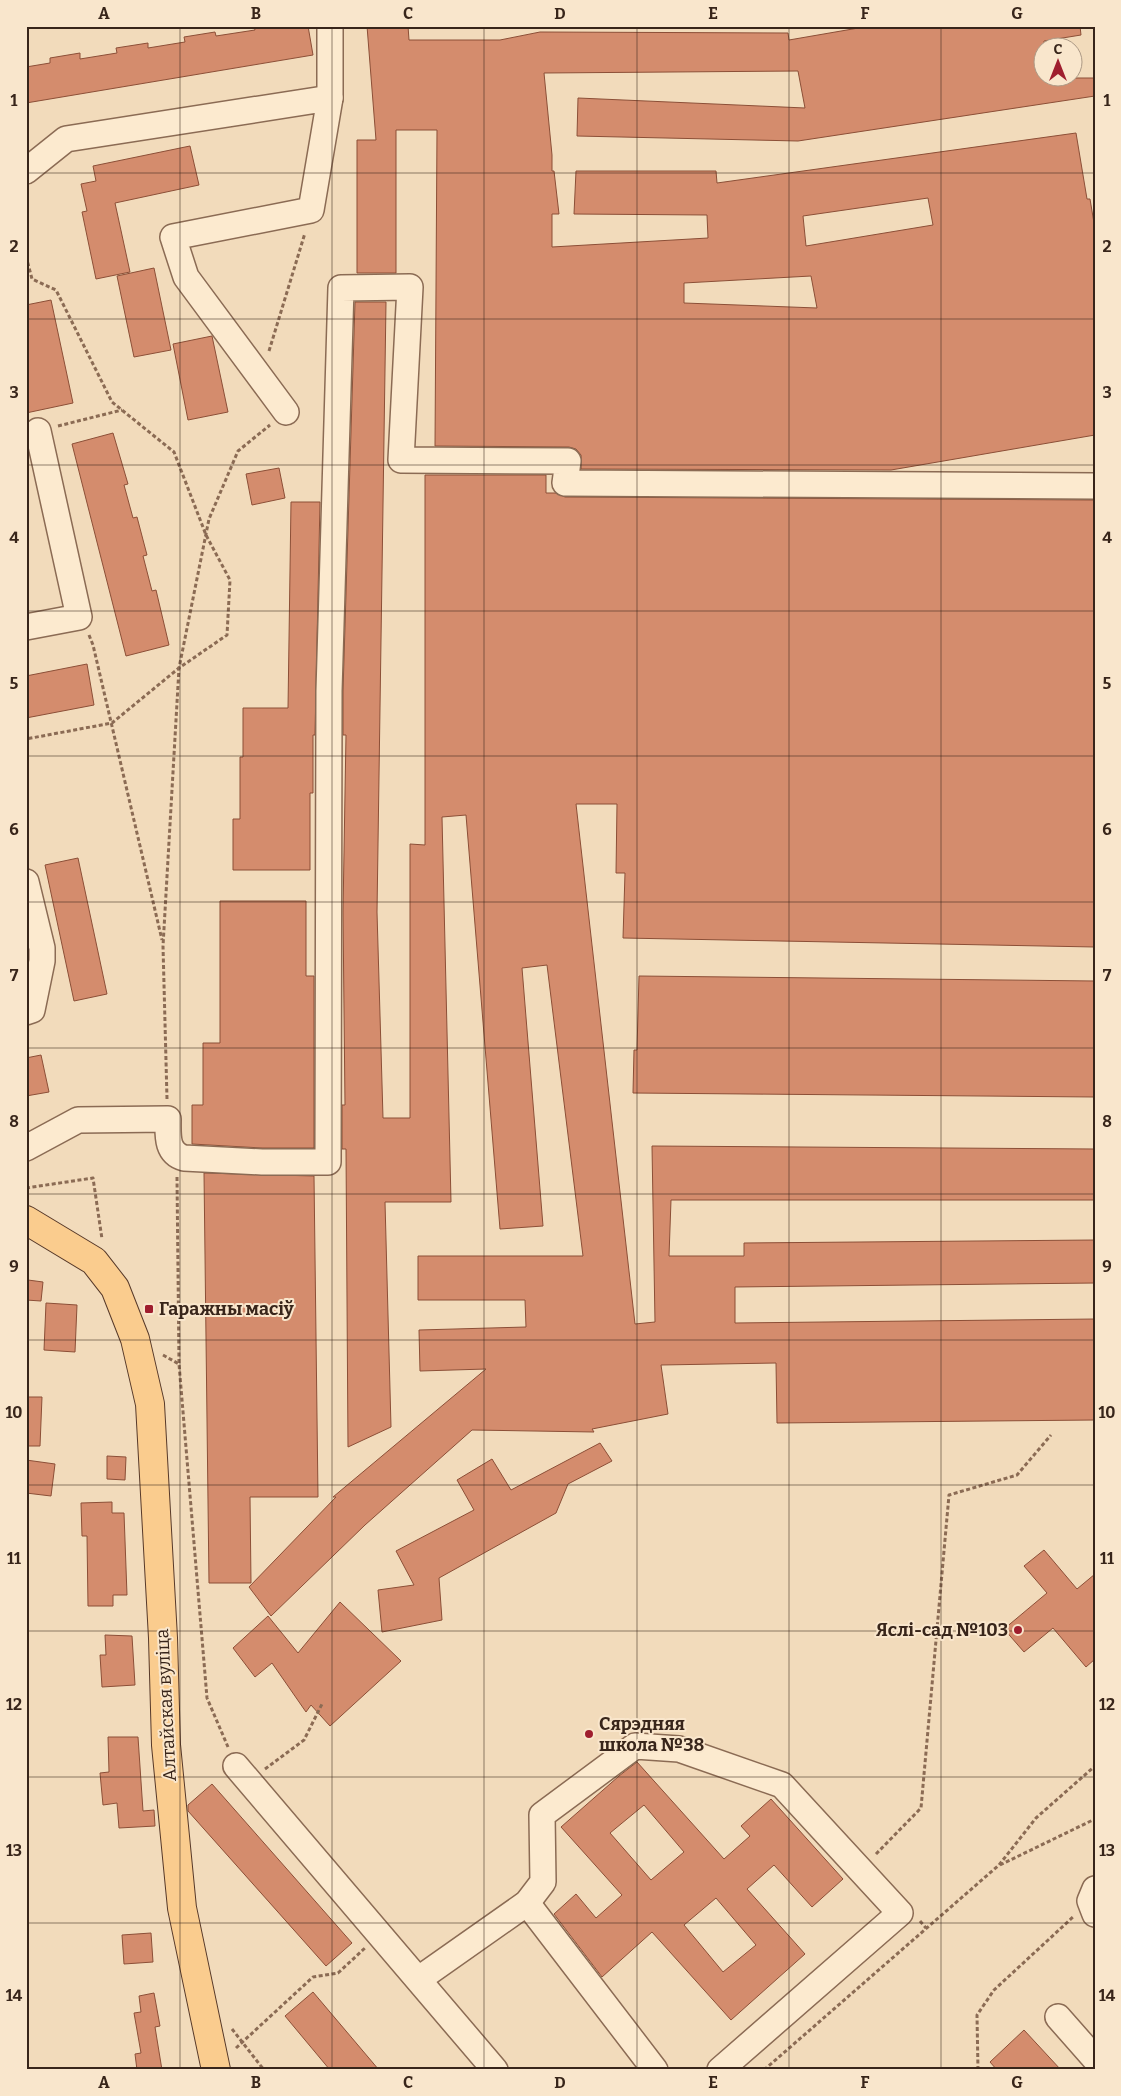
<svg xmlns="http://www.w3.org/2000/svg" width="1121" height="2096" viewBox="0 0 1121 2096" font-family="Bitter,serif">
	<style>
		.building { fill: #d48c6d; stroke: #8c4f37; fill-rule: evenodd }
		.lines { fill: none; stroke-linecap: round; stroke-linejoin: round }
		.minor-casing { stroke: #8b6b54; stroke-width: 28 }
		.major-casing { stroke: #573929; stroke-width: 30 }
		.path { stroke: #8b6b54; stroke-width: 3; stroke-dasharray: 4 2.5; stroke-linecap: butt }
		.minor { stroke: #fceacf; stroke-width: 25 }
		.major { stroke: #facc8e; stroke-width: 28 }
		.grid { fill: none; stroke: #38251a; stroke-width: 1; stroke-opacity: 0.55 }
		.poi-dot { fill: #9f1e2e; stroke: #f9e6cc; stroke-width: 2 }
		.labels { text-anchor: middle; stroke-width: 4; stroke-linejoin: round; paint-order: stroke }
		.poi-label { font-size: 18px; font-weight: bold; fill: #38251a; stroke: #f9e6cc; text-anchor: start }
		.street-label { font-size: 18px; fill: #38251a; stroke: #f9e6cc }
		.neatline { fill: none; stroke: #38251a; stroke-width: 2 }
		.grid-label { font-size: 16px; text-anchor: middle; font-weight: bold; fill: #38251a }
	</style>
	<rect width="100%" height="100%" fill="#f2dbbb"/>
	<!-- building -->
	<g class="building">
		<polygon points="254,26 308,26 313,55 26,103 26,67 50,63 50,58 80,53 80,59 117,53 116,48 148,43 148,48 185,42 184,37 215,32 216,36 255,30"/>
		<path d="M 367,26 L 408,26 L 409,40 L 500,40 L 540,32 L 788,33 L 789,40 L 870,26 L 1080,26 L 1081,35 L 1044,41 L 1044,78 L 1095,78 L 1095,96 L 798,141 L 577,136 L 578,98 L 805,108 L 798,71 L 544,73 L 552,155 L 552,171 L 554,171 L 559,214 L 552,214 L 552,247 L 708,238 L 707,215 L 574,214 L 576,171 L 716,171 L 717,183 L 1076,133 L 1087,199 L 1090,199 L 1095,229 L 1095,435 L 891,470 L 581,469 L 581,455 L 576,449 L 569,447 L 435,446 L 437,130 L 396,130 L 396,273 L 357,273 L 357,140 L 376,140 ZM 928,198 L 933,225 L 806,246 L 803,216 ZM 811,276 L 817,308 L 684,303 L 684,283 Z"/>
		<polygon points="190,146 199,185 115,203 130,272 96,279 82,212 87,211 81,184 96,181 93,166"/>
		<polygon points="154,268 171,350 134,357 117,276"/>
		<polygon points="51,300 73,403 26,413 26,305"/>
		<polygon points="355,302 386,302 377,912 383,1118 410,1118 410,844 425,845 425,475 546,475 546,493 556,493 565,497 1095,500 1095,947 623,938 625,873 616,873 617,804 576,804 635,1324 655,1322 652,1146 1095,1149 1095,1200 671,1200 669,1256 744,1256 744,1243 1095,1240 1095,1283 735,1287 735,1323 1095,1319 1095,1420 777,1423 776,1363 661,1365 668,1414 592,1429 594,1432 472,1430 365,1525 271,1616 249,1587 336,1497 333,1497 486,1369 420,1371 419,1330 526,1327 525,1300 418,1300 418,1256 583,1256 547,965 522,968 543,1226 500,1229 466,815 442,817 451,1202 385,1202 391,1427 348,1447 346,1149 342,1149 342,1105 345,1105 343,912 346,735 343,735 343,691"/>
		<polygon points="212,336 228,412 188,420 173,344"/>
		<polygon points="113,433 128,484 124,485 133,518 137,517 147,555 143,556 152,591 156,590 169,645 126,656 72,444"/>
		<polygon points="279,468 285,498 252,505 246,474"/>
		<polygon points="291,502 320,502 315,735 313,735 313,793 310,793 310,870 233,870 233,819 240,819 240,757 243,757 243,708 288,708"/>
		<polygon points="87,664 94,705 26,718 26,676"/>
		<polygon points="78,858 107,994 74,1001 45,865"/>
		<polygon points="220,901 306,901 306,976 314,976 314,1148 262,1148 192,1144 192,1105 203,1105 203,1043 220,1043"/>
		<polygon points="639,976 1095,981 1095,1097 633,1093 634,1050 637,1050"/>
		<polygon points="41,1055 49,1092 26,1096 26,1058"/>
		<polygon points="204,1173 314,1176 318,1497 250,1497 251,1583 209,1583"/>
		<polygon points="28,1280 43,1282 41,1301 26,1300"/>
		<polygon points="46,1303 77,1305 75,1352 44,1350"/>
		<polygon points="26,1397 42,1397 40,1446 26,1446"/>
		<polygon points="600,1443 612,1461 568,1484 556,1513 439,1578 442,1620 382,1632 378,1590 414,1585 396,1551 474,1510 457,1480 492,1459 511,1490"/>
		<polygon points="107,1456 126,1457 125,1480 107,1479"/>
		<polygon points="26,1460 55,1464 51,1496 26,1493"/>
		<polygon points="112,1502 112,1513 124,1513 127,1595 113,1595 113,1606 88,1606 87,1536 82,1536 81,1503"/>
		<polygon points="1044,1550 1077,1589 1095,1574 1095,1659 1086,1667 1053,1628 1024,1652 1004,1629 1047,1593 1024,1566"/>
		<polygon points="340,1602 401,1661 330,1726 311,1705 306,1712 272,1663 255,1677 233,1648 268,1616 298,1653"/>
		<polygon points="105,1635 132,1636 135,1685 102,1687 100,1655 106,1655"/>
		<polygon points="108,1737 138,1737 143,1811 154,1810 155,1826 119,1828 117,1803 103,1805 100,1773 109,1772"/>
		<path d="M 637,1762 L 724,1859 L 750,1836 L 741,1826 L 771,1799 L 843,1879 L 812,1907 L 774,1865 L 747,1889 L 805,1954 L 731,2020 L 652,1932 L 602,1977 L 554,1914 L 576,1894 L 596,1918 L 622,1895 L 561,1827 L 619,1776 ZM 644,1805 L 684,1852 L 651,1880 L 610,1833 ZM 716,1898 L 756,1945 L 723,1972 L 684,1925 Z"/>
		<polygon points="212,1784 352,1943 326,1966 188,1811 188,1805"/>
		<polygon points="151,1933 153,1962 124,1964 122,1935"/>
		<polygon points="313,1992 379,2070 330,2070 285,2016"/>
		<polygon points="154,1993 160,2026 155,2027 162,2070 137,2070 135,2054 141,2053 134,2013 141,2012 139,1996"/>
		<polygon points="1024,2030 1061,2070 997,2070 990,2062"/>
	</g>
	<g class="lines">
		<defs>
			<g id="minor">
				<polyline points="330,26 330,98"/>
				<polyline points="26,171 66,139 330,98 311,210 173,237 186,277 286,412"/>
				<polyline points="26,627 79,617 38,431"/>
				<polyline points="26,882 42,948 42,961 32,1010 26,1012"/>
				<path d="M 26,1148 L 78,1120 L 168,1119 C 168,1135 166,1153 184,1158 L 262,1162 L 328,1162 L 329,691 L 341,288 L 410,287 L 401,460 L 568,461 L 565,483 L 1095,486"/>
				<polyline points="236,1766 495,2070"/>
				<polyline points="1095,1889 1090,1901 1095,1914"/>
				<polyline points="527,1903 655,2070"/>
				<polyline points="419,1979 527,1903 543,1882 542,1815 635,1746 679,1749 782,1785 900,1913 720,2070"/>
				<polyline points="1058,2017 1095,2059"/>
			</g>
			<polyline id="major" points="26,1220 94,1261 115,1288 135,1339 150,1404 163,1638 166,1745 182,1908 216,2070"/>
		</defs>
		<!-- minor casing -->
		<use href="#minor" class="minor-casing"/>
		<!-- major casing -->
		<use href="#major" class="major-casing"/>
		<!-- path -->
		<g class="path">
			<polyline points="26,256 32,279 56,290 112,402 174,452 206,535 230,580 227,635 179,668 112,723 26,739"/>
			<polyline points="269,351 305,233"/>
			<polyline points="58,426 122,410"/>
			<polyline points="89,635 93,645 162,940"/>
			<polyline points="167,1099 163,946 179,668 209,519 238,451 270,425"/>
			<polyline points="177,1177 179,1363"/>
			<polyline points="26,1188 93,1178 102,1239"/>
			<polyline points="163,1355 179,1364 207,1698 228,1747"/>
			<polyline points="265,1769 304,1740 322,1704"/>
			<polyline points="876,1854 921,1808 949,1495 1017,1475 1051,1435"/>
			<polyline points="1000,1865 1095,1819"/>
			<polyline points="920,1921 926,1928"/>
			<polyline points="232,2029 264,2070"/>
			<polyline points="236,2048 313,1977 338,1973 365,1948"/>
			<polyline points="764,2070 999,1865 1036,1818 1095,1766"/>
			<polyline points="978,2070 977,2015 994,1990 1073,1917"/>
		</g>
		<!-- minor -->
		<use href="#minor" class="minor"/>
		<!-- major -->
		<use href="#major" class="major"/>
	</g>
	<!-- grid -->
	<path class="grid" d="M 180,26 L 180,2070M 332,26 L 332,2070M 484,26 L 484,2070M 637,26 L 637,2070M 789,26 L 789,2070M 941,26 L 941,2070M 26,173 L 1095,173M 26,319 L 1095,319M 26,465 L 1095,465M 26,611 L 1095,611M 26,756 L 1095,756M 26,902 L 1095,902M 26,1048 L 1095,1048M 26,1194 L 1095,1194M 26,1340 L 1095,1340M 26,1485 L 1095,1485M 26,1631 L 1095,1631M 26,1777 L 1095,1777M 26,1923 L 1095,1923"/>
	<!-- markers -->
	<g class="poi-dot">
		<rect x="144" y="1304" width="10" height="10" rx="2.5"/>
		<circle cx="1018" cy="1630" r="5"/>
		<circle cx="589" cy="1734" r="5"/>
	</g>
	<g class="labels">
		<!-- poi labels -->
		<g class="poi-label">
			<text x="159" y="1315">Гаражны масіў</text>
			<text x="1008" y="1636" text-anchor="end">Яслі-сад №103</text>
			<text x="599" y="1730">Сярэдняя<tspan x="599" dy="21">школа №38</tspan></text>
		</g>
		<!-- street labels -->
		<g class="street-label">
			<text transform="translate(166 1705) rotate(-93)" y="6">Алтайская вуліца</text>
		</g>
	</g>
	<!-- border -->
	<rect width="1121" height="2096" fill="none" stroke="#f9e6cc" stroke-width="55"/>
	<!-- north arrow -->
	<g transform="translate(1058 62)"><circle r="24" fill="#f9e6cc" stroke="#ac9985"/>
	<path d="M0-4L9 19L0 12L-9 19Z" fill="#9f1e2e"/>
	<text y="-8" font-size="14" font-weight="bold" text-anchor="middle" fill="#38251a">С</text>
	</g>
	<rect x="28" y="28" width="1066" height="2040" class="neatline"/>
	<g class="grid-label">
		<text x="104" y="19">A</text>
		<text x="256" y="19">B</text>
		<text x="408" y="19">C</text>
		<text x="560" y="19">D</text>
		<text x="713" y="19">E</text>
		<text x="865" y="19">F</text>
		<text x="1017" y="19">G</text>
		<text x="14" y="106">1</text>
		<text x="1107" y="106">1</text>
		<text x="14" y="252">2</text>
		<text x="1107" y="252">2</text>
		<text x="14" y="398">3</text>
		<text x="1107" y="398">3</text>
		<text x="14" y="543">4</text>
		<text x="1107" y="543">4</text>
		<text x="14" y="689">5</text>
		<text x="1107" y="689">5</text>
		<text x="14" y="835">6</text>
		<text x="1107" y="835">6</text>
		<text x="14" y="981">7</text>
		<text x="1107" y="981">7</text>
		<text x="14" y="1127">8</text>
		<text x="1107" y="1127">8</text>
		<text x="14" y="1272">9</text>
		<text x="1107" y="1272">9</text>
		<text x="14" y="1418">10</text>
		<text x="1107" y="1418">10</text>
		<text x="14" y="1564">11</text>
		<text x="1107" y="1564">11</text>
		<text x="14" y="1710">12</text>
		<text x="1107" y="1710">12</text>
		<text x="14" y="1856">13</text>
		<text x="1107" y="1856">13</text>
		<text x="14" y="2001">14</text>
		<text x="1107" y="2001">14</text>
		<text x="104" y="2088">A</text>
		<text x="256" y="2088">B</text>
		<text x="408" y="2088">C</text>
		<text x="560" y="2088">D</text>
		<text x="713" y="2088">E</text>
		<text x="865" y="2088">F</text>
		<text x="1017" y="2088">G</text>
	</g>
</svg>
